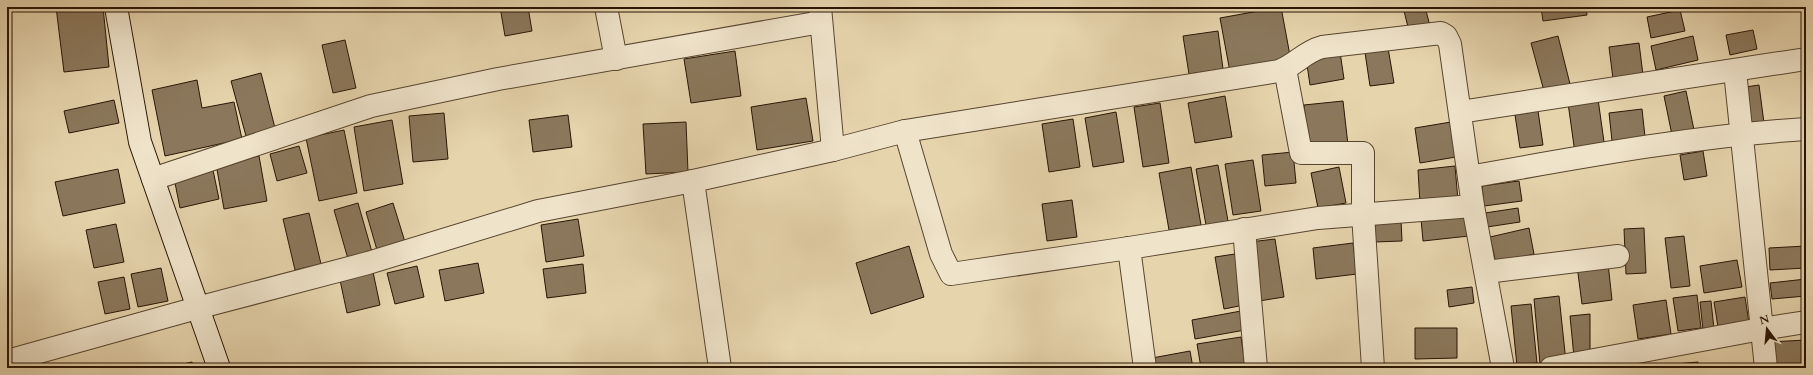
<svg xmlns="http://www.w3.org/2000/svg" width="1813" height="375" viewBox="0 0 1813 375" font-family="Cardo,serif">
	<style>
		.building { fill: #8b785c; stroke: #291505 }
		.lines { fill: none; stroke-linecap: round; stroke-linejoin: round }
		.street-casing { stroke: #58452f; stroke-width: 24 }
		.secondary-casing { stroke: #291505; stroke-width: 24 }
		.street { stroke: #efe3ca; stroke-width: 22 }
		.secondary { stroke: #efe3ca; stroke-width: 22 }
	</style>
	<rect width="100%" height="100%" fill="#e6d4ad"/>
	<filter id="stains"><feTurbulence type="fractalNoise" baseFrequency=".005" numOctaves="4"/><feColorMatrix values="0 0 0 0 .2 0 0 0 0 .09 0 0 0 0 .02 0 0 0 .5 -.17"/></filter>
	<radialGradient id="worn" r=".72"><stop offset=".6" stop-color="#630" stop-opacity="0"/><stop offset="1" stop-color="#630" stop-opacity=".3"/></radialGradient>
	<!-- building -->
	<g class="building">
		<polygon points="56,7 103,7 109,67 64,72"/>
		<polygon points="500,7 528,7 532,31 505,36"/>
		<polygon points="1281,7 1291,61 1230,72 1220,18"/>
		<polygon points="1403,7 1425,7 1430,26 1409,31"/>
		<polygon points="1541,7 1586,7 1587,15 1543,21"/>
		<polygon points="1680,10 1685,31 1651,38 1647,17"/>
		<polygon points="1753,30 1757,49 1730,55 1726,35"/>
		<polygon points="1218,31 1223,69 1189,74 1183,36"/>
		<polygon points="1558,36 1570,84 1544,91 1531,43"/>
		<polygon points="1693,36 1698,60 1656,70 1651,46"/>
		<polygon points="345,40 356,88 333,93 322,45"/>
		<polygon points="1387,42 1394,83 1370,86 1364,46"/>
		<polygon points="1639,43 1644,83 1614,87 1609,47"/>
		<polygon points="735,51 741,96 691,103 684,59"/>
		<polygon points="1340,52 1344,79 1310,85 1306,58"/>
		<polygon points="261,73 275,128 246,136 231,81"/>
		<polygon points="197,80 202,108 234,102 242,139 165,156 152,90"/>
		<polygon points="1759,85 1764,123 1744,126 1739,88"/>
		<polygon points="1686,91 1694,130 1672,135 1664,96"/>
		<polygon points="1225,96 1232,137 1195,143 1188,103"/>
		<polygon points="806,98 813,141 757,150 751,107"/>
		<polygon points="1598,99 1605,149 1575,153 1568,103"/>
		<polygon points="114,100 119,123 69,133 64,111"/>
		<polygon points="1343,101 1348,145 1309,150 1304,105"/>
		<polygon points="1160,103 1169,163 1143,167 1134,107"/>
		<polygon points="1642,109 1646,146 1613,150 1609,113"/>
		<polygon points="1538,111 1543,145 1520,148 1515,115"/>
		<polygon points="1116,112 1124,162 1093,167 1085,118"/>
		<polygon points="444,113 448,159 413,162 409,116"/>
		<polygon points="568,115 572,147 533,152 529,120"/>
		<polygon points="1073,119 1080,167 1049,172 1042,124"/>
		<polygon points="392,120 403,184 364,191 354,127"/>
		<polygon points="686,122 688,172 646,174 643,124"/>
		<polygon points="1451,122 1456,157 1420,163 1415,128"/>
		<polygon points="344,130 357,193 319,201 306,138"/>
		<polygon points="299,146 307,173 277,181 270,154"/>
		<polygon points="1703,151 1707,176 1684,180 1680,155"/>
		<polygon points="1293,152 1296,183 1265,186 1262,155"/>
		<polygon points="259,156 267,201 224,209 216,164"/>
		<polygon points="1253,160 1261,211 1233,215 1225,164"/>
		<polygon points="1218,165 1228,221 1206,225 1196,169"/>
		<polygon points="1455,166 1458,201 1420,204 1418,170"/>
		<polygon points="1191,167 1201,225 1169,230 1159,173"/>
		<polygon points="1339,167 1346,203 1318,208 1311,173"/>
		<polygon points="118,169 125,203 63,216 55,182"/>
		<polygon points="213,170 219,199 180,208 174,178"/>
		<polygon points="1519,181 1522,201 1484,206 1482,186"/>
		<polygon points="1072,200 1077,237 1047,241 1042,204"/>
		<polygon points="358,203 372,252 348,259 334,210"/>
		<polygon points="393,203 405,242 377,250 366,212"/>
		<polygon points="1518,208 1520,222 1487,227 1485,213"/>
		<polygon points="309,213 321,264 295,270 283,219"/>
		<polygon points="1467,215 1469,236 1423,241 1421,219"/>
		<polygon points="578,219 584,256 546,262 541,225"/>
		<polygon points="1401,220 1402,241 1375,242 1375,221"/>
		<polygon points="116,224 124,262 94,268 86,230"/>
		<polygon points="1529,228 1534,254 1496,263 1490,237"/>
		<polygon points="1644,228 1646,273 1626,274 1624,229"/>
		<polygon points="1684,236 1690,286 1671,288 1665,238"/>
		<polygon points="1275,239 1284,297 1259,301 1250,242"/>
		<polygon points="1353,243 1357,274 1316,279 1313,248"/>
		<polygon points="909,246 924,297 871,314 856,263"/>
		<polygon points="1806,246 1806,268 1770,270 1769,248"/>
		<polygon points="1235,254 1244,305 1224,309 1215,257"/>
		<polygon points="1737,260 1742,287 1704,293 1700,266"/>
		<polygon points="478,263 484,293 445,301 439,270"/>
		<polygon points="1608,263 1612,300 1582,304 1577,266"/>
		<polygon points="583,264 586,293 547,298 543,269"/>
		<polygon points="417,266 424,297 395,304 387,273"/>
		<polygon points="161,268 168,301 138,307 131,274"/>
		<polygon points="373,272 380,305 347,313 340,280"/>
		<polygon points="124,277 130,309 105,314 98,282"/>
		<polygon points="1806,279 1806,296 1772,299 1770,283"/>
		<polygon points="1472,287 1474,303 1449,307 1447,290"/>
		<polygon points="1697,295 1701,328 1678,331 1673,298"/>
		<polygon points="1559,296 1566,362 1540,364 1534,299"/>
		<polygon points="1745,297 1749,323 1718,327 1714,302"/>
		<polygon points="1666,300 1671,334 1638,339 1633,305"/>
		<polygon points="1711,301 1714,329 1703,330 1700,302"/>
		<polygon points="1531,304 1537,363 1517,366 1511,306"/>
		<polygon points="1241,311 1245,330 1195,339 1192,320"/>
		<polygon points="1590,314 1590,356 1574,357 1570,316"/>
		<polygon points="1415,328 1457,328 1457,358 1415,359"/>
		<polygon points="1241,337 1245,364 1221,368 1201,368 1197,344"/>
		<polygon points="1806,340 1806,368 1771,368 1769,342"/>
		<polygon points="1190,351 1193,368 1153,368 1152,358"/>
		<polygon points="192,362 194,368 166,368"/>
		<polygon points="1698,362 1699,368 1664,368 1664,365"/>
	</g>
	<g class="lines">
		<defs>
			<g id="street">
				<polyline points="606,7 616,59"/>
				<polyline points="820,7 833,150 905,131 941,254 951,274 1129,248 1318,218 1473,206"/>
				<polyline points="1285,69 1301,153 1363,153 1363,214 1373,368"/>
				<polyline points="1735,71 1766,368"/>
				<polyline points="1460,112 1806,59"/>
				<path d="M 905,131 L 1279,71 C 1297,64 1304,52 1322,47 L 1441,33 L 1446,36 L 1450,44 L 1473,206 L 1503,368"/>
				<path d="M 1469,177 C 1581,157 1693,136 1806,129"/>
				<polyline points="153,179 371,106 498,79 821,22"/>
				<polyline points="693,181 720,368"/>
				<polyline points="1244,229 1256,368"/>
				<polyline points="1129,248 1145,368"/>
				<polyline points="1486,272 1618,256"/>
				<polyline points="7,361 197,308 368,263 538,211 693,181 833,150"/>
				<polyline points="1551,368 1761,329 1806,322"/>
			</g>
			<polyline id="secondary" points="116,7 140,142 219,368"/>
		</defs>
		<!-- street casing -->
		<use href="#street" class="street-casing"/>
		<!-- secondary casing -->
		<use href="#secondary" class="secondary-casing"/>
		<!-- street -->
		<use href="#street" class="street"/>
		<!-- secondary -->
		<use href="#secondary" class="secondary"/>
	</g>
	<!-- margin -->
	<rect width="1813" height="375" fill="none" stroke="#e6d4ad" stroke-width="24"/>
	<rect x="8" y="8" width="1797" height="359" fill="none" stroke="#291505" stroke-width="2"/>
	<rect x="12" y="12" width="1789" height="351" fill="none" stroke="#291505"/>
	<!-- north arrow -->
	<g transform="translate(1767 329) rotate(344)" stroke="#efe3ca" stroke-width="3" paint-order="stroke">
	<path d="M0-3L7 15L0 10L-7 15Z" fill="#291505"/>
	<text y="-6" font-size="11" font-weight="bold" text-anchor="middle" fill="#291505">N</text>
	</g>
	<rect width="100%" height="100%" filter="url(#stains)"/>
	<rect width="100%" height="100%" fill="url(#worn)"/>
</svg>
